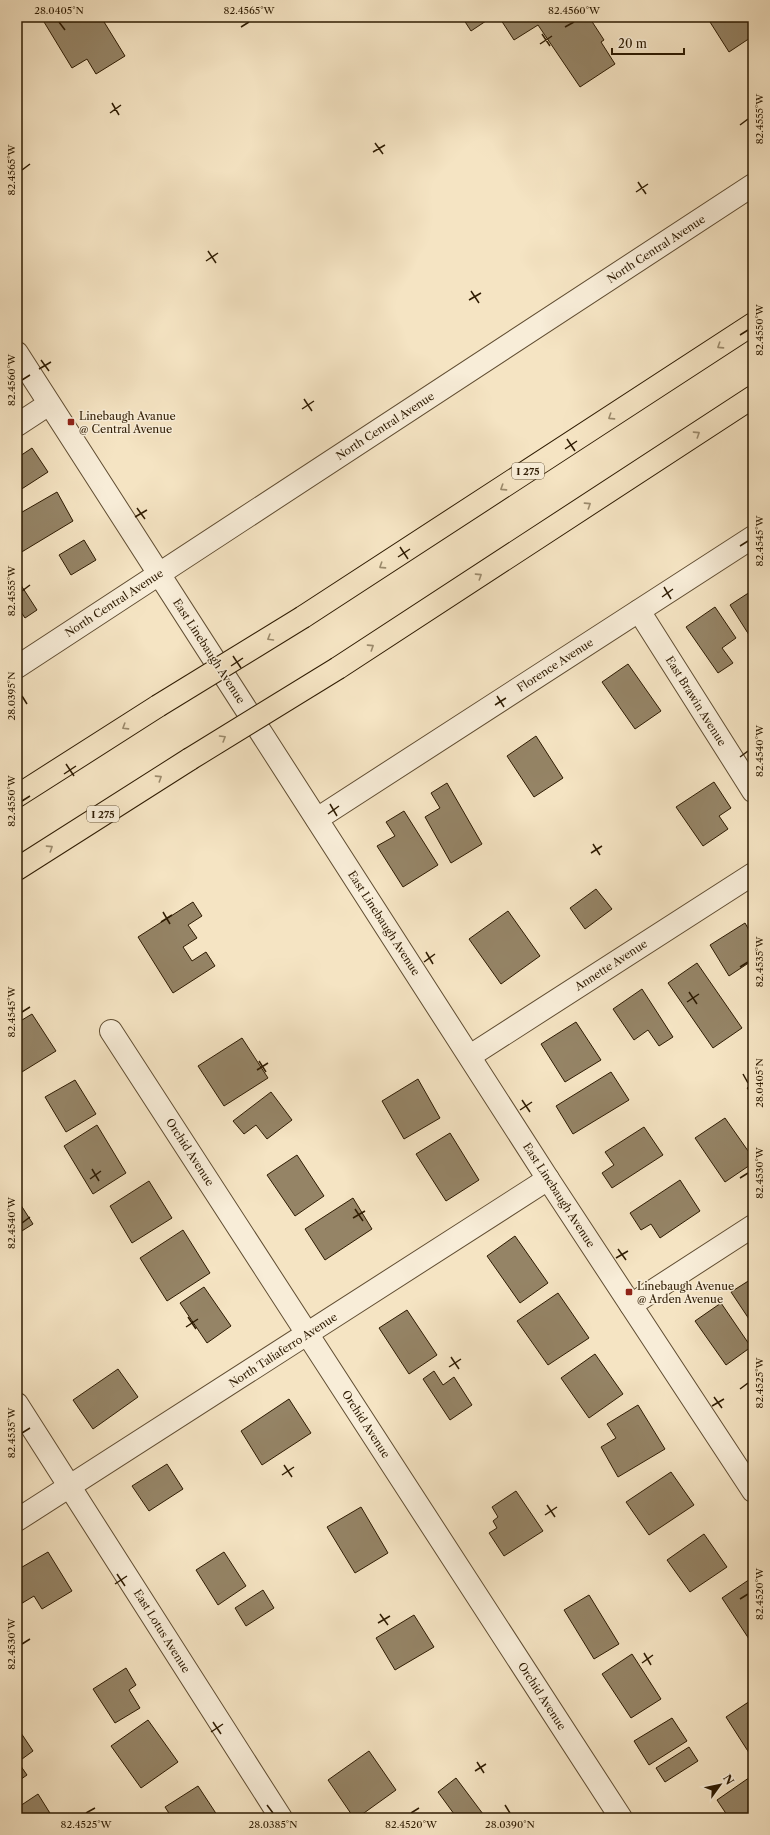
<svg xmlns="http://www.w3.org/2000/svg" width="770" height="1835" viewBox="0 0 770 1835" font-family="'Libre Caslon Text',serif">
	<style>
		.building { fill: #958466; stroke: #2e1b02 }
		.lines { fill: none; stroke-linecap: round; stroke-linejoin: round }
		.minor-casing { stroke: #604d32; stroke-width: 24 }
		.tertiary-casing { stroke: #604d32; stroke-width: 24 }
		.motorway-casing { stroke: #2e1b02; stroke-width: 24 }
		.minor { stroke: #f8edd8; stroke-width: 22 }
		.tertiary { stroke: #f8edd8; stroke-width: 22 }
		.motorway { stroke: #f5e4c3; stroke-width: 22 }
		.motorway-bridge-casing { stroke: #2e1b02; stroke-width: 24; stroke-linecap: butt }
		.motorway-bridge { stroke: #f5e4c3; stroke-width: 22 }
		.oneway { stroke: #9b8a6c }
		.ticks { fill: none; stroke: #2e1b02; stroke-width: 1.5 }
		.poi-dot { fill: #8f2418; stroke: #f8edd8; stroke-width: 1.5 }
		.labels { text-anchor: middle; stroke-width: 3; stroke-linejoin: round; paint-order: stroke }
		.shield { fill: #f8edd8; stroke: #6b5a42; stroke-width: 1 }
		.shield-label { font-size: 10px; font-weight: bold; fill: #2e1b02 }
		.street-label { font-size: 11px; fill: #2e1b02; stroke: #f8edd8 }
		.poi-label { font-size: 11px; fill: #2e1b02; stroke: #f8edd8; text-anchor: start }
		.neatline { fill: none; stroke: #2e1b02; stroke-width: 1.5 }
		.ticks-label { font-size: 10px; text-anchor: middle; fill: #2e1b02 }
	</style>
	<rect width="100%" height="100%" fill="#f5e4c3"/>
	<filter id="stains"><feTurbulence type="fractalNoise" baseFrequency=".005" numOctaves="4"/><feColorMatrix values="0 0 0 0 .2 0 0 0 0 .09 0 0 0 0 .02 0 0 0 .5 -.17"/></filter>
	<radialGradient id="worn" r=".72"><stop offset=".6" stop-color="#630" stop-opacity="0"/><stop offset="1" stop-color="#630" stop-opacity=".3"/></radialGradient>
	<!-- building -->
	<g class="building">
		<polygon points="41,17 101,17 125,56 96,74 87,59 72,68"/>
		<polygon points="462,17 492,17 471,31"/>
		<polygon points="499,17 589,17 604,40 601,42 615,64 580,87 538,25 514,40"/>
		<polygon points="717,17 753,17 753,36 729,52 710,22"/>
		<polygon points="32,448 48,472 17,492 17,458"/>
		<polygon points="57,492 73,521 20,553 17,548 17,515"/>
		<polygon points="84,540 96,560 71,575 59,555"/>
		<polygon points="17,579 37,610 25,618 17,606"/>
		<polygon points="753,590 753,637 751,638 730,605"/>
		<polygon points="715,607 736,638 722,648 733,663 718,673 686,627"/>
		<polygon points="628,664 661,711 635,729 602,682"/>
		<polygon points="536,736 563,778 534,797 507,756"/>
		<polygon points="714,782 731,808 719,816 728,829 703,846 676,807"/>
		<polygon points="447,783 482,844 451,863 425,817 440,808 431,793"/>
		<polygon points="404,811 438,865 403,887 377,846 395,836 386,822"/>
		<polygon points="596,889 612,909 585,929 570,908"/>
		<polygon points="193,902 202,916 188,925 197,938 183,947 192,961 206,952 215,966 173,993 138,937"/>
		<polygon points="508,911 540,956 501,984 469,939"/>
		<polygon points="745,923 753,937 753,960 729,976 710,945"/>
		<polygon points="697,963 742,1028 713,1048 668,983"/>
		<polygon points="642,989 673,1037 659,1046 648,1030 634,1040 613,1009"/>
		<polygon points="32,1014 56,1051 17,1075 17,1023"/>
		<polygon points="576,1022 601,1060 565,1082 541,1044"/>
		<polygon points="242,1038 268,1078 224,1106 198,1066"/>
		<polygon points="611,1072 629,1100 573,1134 556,1106"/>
		<polygon points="418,1079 440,1118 404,1139 382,1101"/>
		<polygon points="75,1080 96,1114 66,1132 45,1097"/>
		<polygon points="753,1084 753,1096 747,1088"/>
		<polygon points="271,1092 292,1120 267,1139 256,1125 244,1134 233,1121"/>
		<polygon points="725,1118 753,1158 753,1163 725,1182 695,1138"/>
		<polygon points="97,1125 126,1173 93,1194 64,1146"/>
		<polygon points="644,1127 663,1155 612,1188 602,1173 614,1165 605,1152"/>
		<polygon points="450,1133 479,1180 446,1201 416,1154"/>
		<polygon points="297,1155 324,1196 295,1216 267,1175"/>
		<polygon points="680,1180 700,1211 660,1238 651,1224 641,1230 630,1213"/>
		<polygon points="149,1181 172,1218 132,1243 110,1206"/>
		<polygon points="353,1198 372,1229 325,1260 305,1229"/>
		<polygon points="17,1199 33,1224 17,1234"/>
		<polygon points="183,1230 210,1273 167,1301 140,1258"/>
		<polygon points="515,1236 548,1283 520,1303 487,1256"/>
		<polygon points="753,1278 753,1316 749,1319 731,1292"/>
		<polygon points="204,1287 231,1326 207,1343 180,1303"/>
		<polygon points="558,1293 589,1338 548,1365 517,1321"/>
		<polygon points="721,1303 751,1347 726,1365 695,1321"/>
		<polygon points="407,1310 437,1355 409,1374 379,1328"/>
		<polygon points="595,1354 623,1394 589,1418 561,1378"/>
		<polygon points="118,1369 138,1397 93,1429 73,1400"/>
		<polygon points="434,1371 443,1385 454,1377 472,1405 450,1420 423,1379"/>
		<polygon points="289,1399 311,1433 262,1465 241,1431"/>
		<polygon points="638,1405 665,1449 618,1477 601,1447 616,1438 607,1424"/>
		<polygon points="167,1464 183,1489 149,1511 132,1486"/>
		<polygon points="671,1472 694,1505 649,1535 626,1502"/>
		<polygon points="516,1491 543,1531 504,1556 489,1533 497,1528 493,1521 498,1517 492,1507"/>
		<polygon points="361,1507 388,1553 355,1573 327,1527"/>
		<polygon points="704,1534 727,1567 690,1592 667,1560"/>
		<polygon points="48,1552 72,1591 42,1609 34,1596 19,1605 17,1601 17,1570"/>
		<polygon points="224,1552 246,1586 218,1605 196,1570"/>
		<polygon points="753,1577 753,1645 722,1598"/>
		<polygon points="263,1590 274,1608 246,1626 235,1608"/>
		<polygon points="589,1595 619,1644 594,1659 564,1610"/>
		<polygon points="414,1615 434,1647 395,1670 376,1638"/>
		<polygon points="632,1654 661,1699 631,1718 602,1674"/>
		<polygon points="126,1668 136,1685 129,1690 140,1708 115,1723 93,1689"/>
		<polygon points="753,1699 753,1759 726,1717"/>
		<polygon points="672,1718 687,1741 649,1765 634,1741"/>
		<polygon points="148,1720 178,1762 141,1788 111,1746"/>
		<polygon points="17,1727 33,1751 18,1762 27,1775 17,1782"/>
		<polygon points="689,1747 698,1761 665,1782 656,1768"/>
		<polygon points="369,1751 396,1790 357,1818 354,1818 328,1780"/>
		<polygon points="753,1775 753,1818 729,1818 717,1800"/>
		<polygon points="456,1778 486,1818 457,1818 438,1792"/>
		<polygon points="198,1786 219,1818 172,1818 165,1807"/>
		<polygon points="38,1794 53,1818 17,1818 17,1808"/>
	</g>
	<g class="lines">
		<defs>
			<g id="minor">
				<polyline points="17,425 49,404"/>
				<polyline points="639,611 753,791"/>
				<polyline points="17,667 753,185"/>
				<polyline points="317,819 753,537"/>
				<polyline points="111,1031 621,1818"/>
				<polyline points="470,1056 753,874"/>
				<polyline points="631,1305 753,1226"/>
				<polyline points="17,1404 281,1818"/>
				<polyline points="17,1520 548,1179"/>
			</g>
			<polyline id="tertiary" points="17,353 548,1179 753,1491"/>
			<g id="motorway">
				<polyline points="303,617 753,324"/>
				<polyline points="338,668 753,397"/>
				<polyline points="17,796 158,706"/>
				<polyline points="17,869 190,759"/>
			</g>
		</defs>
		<!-- minor casing -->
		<use href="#minor" class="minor-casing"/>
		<!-- tertiary casing -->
		<use href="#tertiary" class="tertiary-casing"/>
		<!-- motorway casing -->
		<use href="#motorway" class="motorway-casing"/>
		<!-- minor -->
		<use href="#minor" class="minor"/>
		<!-- tertiary -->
		<use href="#tertiary" class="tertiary"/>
		<!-- motorway -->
		<use href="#motorway" class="motorway"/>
		<defs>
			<g id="motorway-bridge">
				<polyline points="158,706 303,617"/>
				<polyline points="190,759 338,668"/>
			</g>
		</defs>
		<!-- motorway-bridge casing -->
		<use href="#motorway-bridge" class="motorway-bridge-casing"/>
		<!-- motorway-bridge -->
		<use href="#motorway-bridge" class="motorway-bridge"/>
	</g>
	<!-- one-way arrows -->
	<defs><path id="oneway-chevron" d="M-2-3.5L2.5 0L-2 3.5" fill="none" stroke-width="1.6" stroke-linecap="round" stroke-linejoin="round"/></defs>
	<g class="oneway">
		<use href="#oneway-chevron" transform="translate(720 346) rotate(147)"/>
		<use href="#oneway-chevron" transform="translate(611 417) rotate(147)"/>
		<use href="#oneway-chevron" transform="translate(697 434) rotate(-33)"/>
		<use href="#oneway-chevron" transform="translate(503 488) rotate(147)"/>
		<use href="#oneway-chevron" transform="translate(588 505) rotate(-33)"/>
		<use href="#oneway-chevron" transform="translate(382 566) rotate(147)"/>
		<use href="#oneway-chevron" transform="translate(479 576) rotate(-33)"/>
		<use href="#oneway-chevron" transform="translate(270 638) rotate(149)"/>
		<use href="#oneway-chevron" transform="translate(371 647) rotate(-33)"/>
		<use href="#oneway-chevron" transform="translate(125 727) rotate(148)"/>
		<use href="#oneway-chevron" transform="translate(223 738) rotate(-31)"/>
		<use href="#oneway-chevron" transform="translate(159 778) rotate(-33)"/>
		<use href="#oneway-chevron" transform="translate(50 848) rotate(-33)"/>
	</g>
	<!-- ticks -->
	<path class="ticks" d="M 59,22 L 65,30M 241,27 L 249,22M 565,27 L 574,22M 542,34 L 550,46M 540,44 L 552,36M 112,103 L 119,115M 110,113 L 121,105M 740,125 L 748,119M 375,143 L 383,154M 373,152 L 385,145M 22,170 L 30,164M 638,182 L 646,194M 636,192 L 648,184M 208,251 L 216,263M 206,261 L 218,253M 471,291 L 479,303M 469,300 L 481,293M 740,335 L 748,330M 41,360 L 49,371M 39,369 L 51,362M 22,380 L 30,375M 304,399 L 312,411M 302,409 L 314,401M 567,439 L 575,451M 565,449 L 577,441M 137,508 L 145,519M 135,517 L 147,510M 740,546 L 748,541M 400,547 L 408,559M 398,557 L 410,549M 664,587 L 671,599M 22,591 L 30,585M 662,597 L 673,589M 233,656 L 241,668M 231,666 L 243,658M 22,696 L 27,704M 497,696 L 504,707M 495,705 L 506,698M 740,757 L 748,751M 66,764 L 74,776M 64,774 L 76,766M 22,801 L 30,796M 330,804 L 337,816M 328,814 L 339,806M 593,844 L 600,855M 591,853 L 602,846M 163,912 L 170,924M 161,922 L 172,915M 426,952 L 433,964M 424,962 L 435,954M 740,967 L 748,962M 689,992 L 697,1004M 687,1002 L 699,994M 22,1012 L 30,1007M 259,1061 L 266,1072M 257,1070 L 268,1063M 743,1074 L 748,1083M 522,1100 L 530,1112M 520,1110 L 532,1102M 92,1169 L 99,1181M 740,1178 L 748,1173M 90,1179 L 101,1171M 355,1209 L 363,1221M 353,1218 L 365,1211M 22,1223 L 30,1217M 618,1249 L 626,1260M 616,1258 L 628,1251M 188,1317 L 196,1329M 186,1327 L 198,1319M 451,1357 L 459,1369M 449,1367 L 461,1359M 740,1389 L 748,1383M 714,1397 L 722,1408M 712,1406 L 724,1399M 22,1433 L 30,1428M 284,1465 L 292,1477M 282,1475 L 294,1467M 547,1505 L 555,1517M 545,1515 L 557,1507M 117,1574 L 125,1586M 115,1584 L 127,1576M 740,1599 L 748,1594M 380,1614 L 388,1625M 378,1623 L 390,1616M 22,1644 L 30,1639M 644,1653 L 651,1665M 642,1663 L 653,1655M 213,1722 L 221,1734M 211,1732 L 223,1724M 477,1762 L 484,1773M 475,1771 L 486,1764M 267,1805 L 273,1813M 505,1805 L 510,1813M 86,1813 L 95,1808M 411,1813 L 419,1808"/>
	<!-- markers -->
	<g class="poi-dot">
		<rect x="67" y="418" width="8" height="8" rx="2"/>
		<rect x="625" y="1288" width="8" height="8" rx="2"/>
	</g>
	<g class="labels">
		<!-- shield labels -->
		<g class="shield">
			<rect x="512" y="463" width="32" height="16" rx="3"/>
			<rect x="87" y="806" width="32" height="16" rx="3"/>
		</g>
		<g class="shield-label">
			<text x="528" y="475">I 275</text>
			<text x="103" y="818">I 275</text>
		</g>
		<!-- street labels -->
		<g class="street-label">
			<text transform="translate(656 249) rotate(-33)" y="4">North Central Avenue</text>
			<text transform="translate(385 426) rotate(-33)" y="4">North Central Avenue</text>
			<text transform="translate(114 603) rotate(-33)" y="4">North Central Avenue</text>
			<text transform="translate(209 651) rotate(57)" y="4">East Linebaugh Avenue</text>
			<text transform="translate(555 665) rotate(-33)" y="4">Florence Avenue</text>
			<text transform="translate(696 701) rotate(58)" y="4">East Brawin Avenue</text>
			<text transform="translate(384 923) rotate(57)" y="4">East Linebaugh Avenue</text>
			<text transform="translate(611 965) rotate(-33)" y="4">Annette Avenue</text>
			<text transform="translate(190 1152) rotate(57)" y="4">Orchid Avenue</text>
			<text transform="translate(559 1195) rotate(57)" y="4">East Linebaugh Avenue</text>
			<text transform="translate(283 1350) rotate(-33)" y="4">North Taliaferro Avenue</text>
			<text transform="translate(366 1424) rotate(57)" y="4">Orchid Avenue</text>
			<text transform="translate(162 1631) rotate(58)" y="4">East Lotus Avenue</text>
			<text transform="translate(542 1696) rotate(57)" y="4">Orchid Avenue</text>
		</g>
		<!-- poi labels -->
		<g class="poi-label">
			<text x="79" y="420">Linebaugh Avanue<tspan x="79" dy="13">@ Central Avenue</tspan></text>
			<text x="637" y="1290">Linebaugh Avenue<tspan x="637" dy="13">@ Arden Avenue</tspan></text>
		</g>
	</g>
	<!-- margin -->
	<rect width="770" height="1835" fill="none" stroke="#f5e4c3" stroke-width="44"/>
	<!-- north arrow -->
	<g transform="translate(720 1785) rotate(57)" stroke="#f8edd8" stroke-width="3" paint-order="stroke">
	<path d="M0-3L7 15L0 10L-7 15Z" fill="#2e1b02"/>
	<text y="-6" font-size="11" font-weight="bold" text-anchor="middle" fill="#2e1b02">N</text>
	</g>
	<!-- scale -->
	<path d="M612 48v6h72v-6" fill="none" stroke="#2e1b02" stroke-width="2"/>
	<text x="618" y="48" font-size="12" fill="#2e1b02" stroke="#f8edd8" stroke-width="3" paint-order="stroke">20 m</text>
	<rect x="22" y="22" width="726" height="1791" class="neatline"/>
	<g class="ticks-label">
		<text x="59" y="14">28.0405°N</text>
		<text x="249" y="14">82.4565°W</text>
		<text x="574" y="14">82.4560°W</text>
		<text transform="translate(759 119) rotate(-90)" y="4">82.4555°W</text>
		<text transform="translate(11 170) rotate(-90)" y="4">82.4565°W</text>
		<text transform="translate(759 330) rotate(-90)" y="4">82.4550°W</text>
		<text transform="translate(11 380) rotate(-90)" y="4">82.4560°W</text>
		<text transform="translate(759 541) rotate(-90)" y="4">82.4545°W</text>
		<text transform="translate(11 591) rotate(-90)" y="4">82.4555°W</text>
		<text transform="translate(11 696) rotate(-90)" y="4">28.0395°N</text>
		<text transform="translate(759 751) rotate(-90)" y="4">82.4540°W</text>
		<text transform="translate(11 801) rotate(-90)" y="4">82.4550°W</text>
		<text transform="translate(759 962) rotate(-90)" y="4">82.4535°W</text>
		<text transform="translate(11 1012) rotate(-90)" y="4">82.4545°W</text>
		<text transform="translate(759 1083) rotate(-90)" y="4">28.0405°N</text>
		<text transform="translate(759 1173) rotate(-90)" y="4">82.4530°W</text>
		<text transform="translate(11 1223) rotate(-90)" y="4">82.4540°W</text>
		<text transform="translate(759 1383) rotate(-90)" y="4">82.4525°W</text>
		<text transform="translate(11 1433) rotate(-90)" y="4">82.4535°W</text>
		<text transform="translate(759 1594) rotate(-90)" y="4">82.4520°W</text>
		<text transform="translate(11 1644) rotate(-90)" y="4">82.4530°W</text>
		<text x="86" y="1828">82.4525°W</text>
		<text x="273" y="1828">28.0385°N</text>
		<text x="411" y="1828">82.4520°W</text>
		<text x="510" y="1828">28.0390°N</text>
	</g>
	<rect width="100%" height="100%" filter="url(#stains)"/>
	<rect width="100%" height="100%" fill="url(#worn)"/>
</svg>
